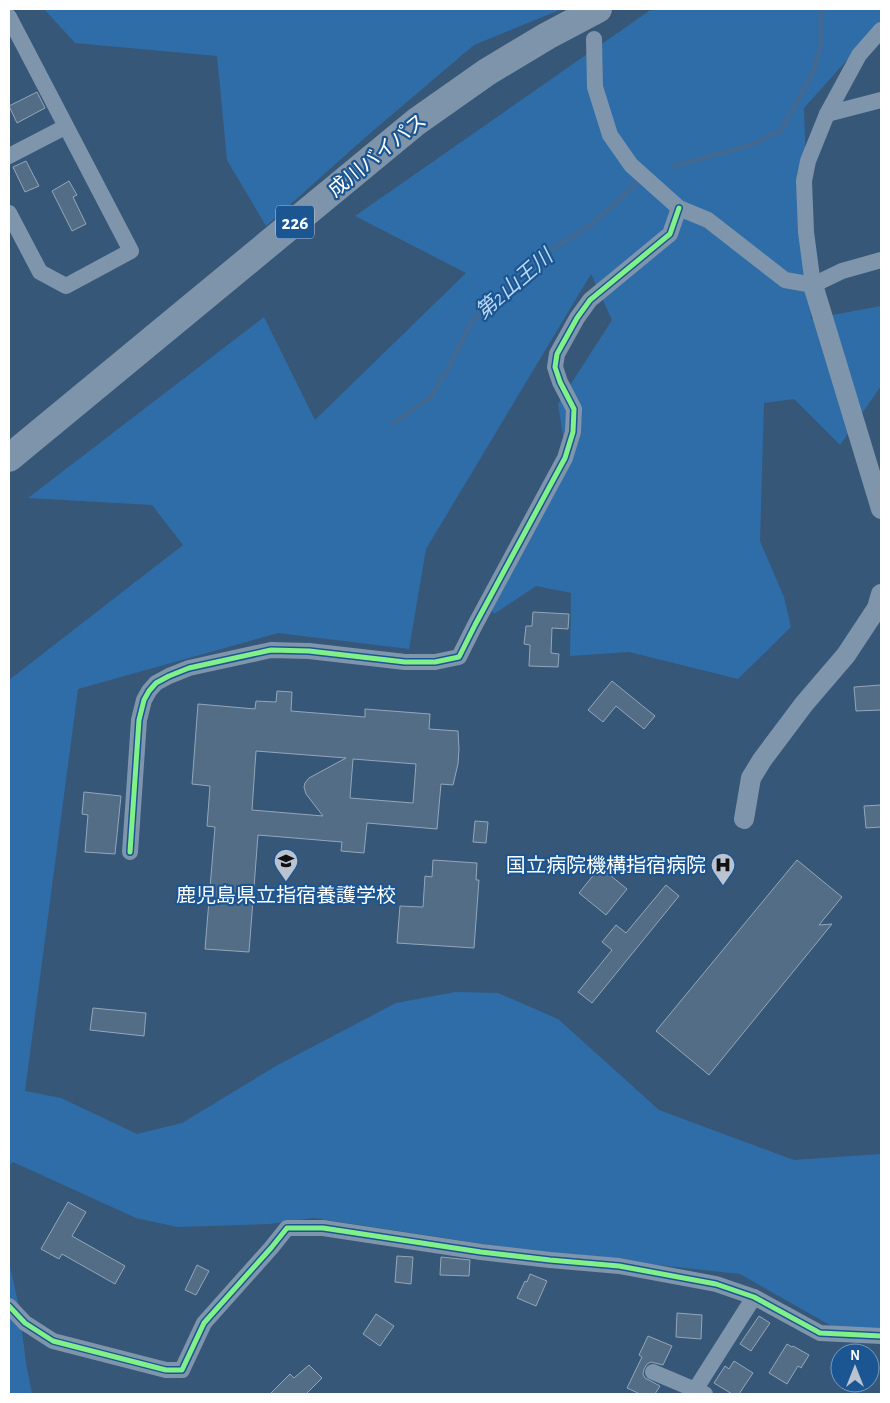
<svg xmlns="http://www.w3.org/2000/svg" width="890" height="1403" viewBox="0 0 890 1403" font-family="'Alegreya Sans','Noto Sans JP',sans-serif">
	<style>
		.green { fill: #2f6da9 }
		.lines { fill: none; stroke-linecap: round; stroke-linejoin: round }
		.stream { stroke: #406993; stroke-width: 5 }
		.building { fill: #536d87; stroke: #94a6b9; fill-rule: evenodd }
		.minor { stroke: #7f95ab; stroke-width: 16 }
		.tertiary { stroke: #7f95ab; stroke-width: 20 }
		.trunk { stroke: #7e94aa; stroke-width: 28 }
		.cycleway-casing { stroke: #1b5693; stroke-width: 8 }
		.cycleway { stroke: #82f089; stroke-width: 5 }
		.labels { text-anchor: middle; stroke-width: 4.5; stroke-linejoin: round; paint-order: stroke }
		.shield { fill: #1b5693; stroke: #bbccdf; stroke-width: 1 }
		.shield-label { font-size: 19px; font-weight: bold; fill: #fff }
		.street-label { font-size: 20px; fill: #fff; stroke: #1b5693 }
		.poi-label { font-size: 20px; fill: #fff; stroke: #1b5693; text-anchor: end }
		.water-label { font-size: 21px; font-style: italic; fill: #b9d8f6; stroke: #1b5693 }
	</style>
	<rect width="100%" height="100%" fill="#365778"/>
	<!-- green -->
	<g class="green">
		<polygon points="44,9 562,9 474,45 368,135 266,226 227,160 217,56 75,43"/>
		<polygon points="656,9 881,9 881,22 804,108 811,319 881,306 881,386 840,445 794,399 764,403 760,541 784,597 791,627 738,679 629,652 570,656 571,593 536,586 494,614 487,602 565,448 558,404 612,320 591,274 426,549 409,649 278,633 78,689 25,1091 61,1098 137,1134 182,1123 276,1066 396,1003 456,992 498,993 558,1019 659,1110 794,1160 881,1154 881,1333 835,1328 740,1274 529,1251 314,1218 269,1224 177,1227 136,1218 13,1162 9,1166 9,680 183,545 152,505 28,498 264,317 315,420 466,273 355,216 649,11"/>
		<polygon points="9,1262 19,1307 26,1363 32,1394 9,1394"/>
	</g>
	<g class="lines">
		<!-- stream -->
		<g class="stream">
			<polyline points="674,166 751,145 782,130 814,70 821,45 821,9"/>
			<polyline points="393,423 430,398 447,370 472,321 519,277 550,251 589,226 614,205 636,184"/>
		</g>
	</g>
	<!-- building -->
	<g class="building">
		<polygon points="37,92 45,108 17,123 9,106"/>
		<polygon points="26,161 39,186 25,192 13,167"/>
		<polygon points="69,181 77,195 73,197 86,224 72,231 52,191"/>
		<polygon points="533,612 569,614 568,629 552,628 551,653 559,654 558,667 529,666 530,645 524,644 526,626 532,626"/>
		<polygon points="612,681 655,716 644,729 616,706 603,722 588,710"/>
		<polygon points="881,685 881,710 856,711 854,687"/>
		<path d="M 277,691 L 292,692 L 291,711 L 365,717 L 365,709 L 430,714 L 429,729 L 458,731 L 459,749 L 458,764 L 453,785 L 441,784 L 437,829 L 367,823 L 364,853 L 341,851 L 342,842 L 258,835 L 249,952 L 205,949 L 215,827 L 207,826 L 210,786 L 192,784 L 198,704 L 255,709 L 256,701 L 276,702 ZM 256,751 L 346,758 L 309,778 L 305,783 L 304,787 L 306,794 L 323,816 L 252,810 ZM 353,759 L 416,764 L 413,803 L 350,798 Z"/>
		<polygon points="84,792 121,796 115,854 85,852 88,815 82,814"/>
		<polygon points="881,805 881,827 866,828 864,806"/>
		<polygon points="475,821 488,822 486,843 473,842"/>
		<polygon points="433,860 477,863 476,880 479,880 474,948 397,943 400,906 423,907 425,876 432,877"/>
		<polygon points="797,860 842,897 819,925 832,924 709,1075 656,1031"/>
		<polygon points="600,867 627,889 606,915 579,893"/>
		<polygon points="666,885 679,896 592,1003 578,992 612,950 602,942 616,925 626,933"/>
		<polygon points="93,1008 146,1013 144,1036 90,1030"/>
		<polygon points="68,1202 86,1212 72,1236 125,1266 115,1284 62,1254 59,1259 41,1249"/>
		<polygon points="397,1256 413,1257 411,1284 395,1282"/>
		<polygon points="441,1257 470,1260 469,1276 440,1275"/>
		<polygon points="197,1265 209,1271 196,1295 185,1290"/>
		<polygon points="530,1274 547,1281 536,1306 517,1298 525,1281 527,1282"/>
		<polygon points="677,1313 702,1315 701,1339 676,1337"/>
		<polygon points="376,1314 394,1326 380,1346 363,1334"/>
		<polygon points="759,1316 770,1323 751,1351 740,1344"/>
		<polygon points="648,1336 672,1346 663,1365 651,1362 647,1364 644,1369 643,1374 645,1378 660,1386 655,1394 640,1394 627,1388 642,1357 639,1355"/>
		<polygon points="787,1344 792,1347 793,1346 809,1355 801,1368 798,1366 787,1384 769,1373"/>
		<polygon points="734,1361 753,1373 739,1394 732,1394 714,1383 725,1366 729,1369"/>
		<polygon points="309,1365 322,1378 306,1394 270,1394 290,1374 294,1378"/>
	</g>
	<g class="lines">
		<!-- minor -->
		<g class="minor">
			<polyline points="9,17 131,251 66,286 40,272 9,213"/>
			<polyline points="594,39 595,87 610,135 631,165 679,208 708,220 785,280 813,285 842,271 881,260"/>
			<polyline points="827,114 881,100"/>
			<polyline points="9,156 65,127"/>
			<polyline points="813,285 806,232 804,181 808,161 827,114 859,55 881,30"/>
			<polyline points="130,852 139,720 144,700 149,691 156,683 169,676 189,668 271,650 309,651 405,662 435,662 459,657 475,625 565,458 573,432 574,409 560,382 555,367 557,354 577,318 590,300 670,234 679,208"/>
			<polyline points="9,1306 25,1323 53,1341 166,1370 182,1370 204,1323 271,1248 287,1228 323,1228 481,1252 550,1260 619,1266 716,1284 754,1297 820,1333 881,1336"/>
			<polyline points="653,1372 705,1394"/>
			<polyline points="695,1390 754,1297"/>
		</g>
		<!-- tertiary -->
		<g class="tertiary">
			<polyline points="813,285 881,509"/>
			<polyline points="744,819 751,778 762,760 804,704 846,655 877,608 881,594"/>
		</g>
		<!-- trunk -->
		<polyline class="trunk" points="9,458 416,122 487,72 547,36 598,9"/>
		<defs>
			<g id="cycleway">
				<polyline points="130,852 139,720 144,700 149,691 156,683 169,676 189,668 271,650 309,651 405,662 435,662 459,657 475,625 565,458 573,432 574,409 560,382 555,367 557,354 577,318 590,300 670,234 679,208"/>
				<polyline points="9,1306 25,1323 53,1341 166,1370 182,1370 204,1323 271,1248 287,1228 323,1228 481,1252 550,1260 619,1266 716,1284 754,1297 820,1333 881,1336"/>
			</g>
		</defs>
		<!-- cycleway casing -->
		<use href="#cycleway" class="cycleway-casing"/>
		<!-- cycleway -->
		<use href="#cycleway" class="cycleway"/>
	</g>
	<!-- icons -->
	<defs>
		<symbol id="school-pin" viewBox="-11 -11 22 30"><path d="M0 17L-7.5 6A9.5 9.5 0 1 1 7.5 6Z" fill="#b9c4d0" stroke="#1b5693"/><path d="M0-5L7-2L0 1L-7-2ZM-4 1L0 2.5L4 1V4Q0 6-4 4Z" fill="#111"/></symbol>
		<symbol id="hospital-pin" viewBox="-11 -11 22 30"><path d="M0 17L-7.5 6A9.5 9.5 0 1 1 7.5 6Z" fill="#b9c4d0" stroke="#1b5693"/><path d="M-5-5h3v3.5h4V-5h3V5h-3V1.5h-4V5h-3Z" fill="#111"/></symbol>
	</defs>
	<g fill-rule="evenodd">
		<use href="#school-pin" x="272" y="847" width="28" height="38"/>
		<use href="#hospital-pin" x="709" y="851" width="28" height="38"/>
	</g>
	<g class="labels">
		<!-- shield labels -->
		<rect class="shield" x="276" y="205.5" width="38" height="33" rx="4"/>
		<g class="shield-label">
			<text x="295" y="229">226</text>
		</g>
		<!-- street labels -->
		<g class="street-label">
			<text transform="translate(377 155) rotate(-39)" y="7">成川バイパス</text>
		</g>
		<!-- poi labels -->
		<g class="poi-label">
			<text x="706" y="872">国立病院機構指宿病院</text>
			<text x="286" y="902" text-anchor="middle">鹿児島県立指宿養護学校</text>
		</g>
		<!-- water labels -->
		<g class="water-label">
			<text transform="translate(514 284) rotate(-41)" y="7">第2山王川</text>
		</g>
	</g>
	<!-- border -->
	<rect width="890" height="1403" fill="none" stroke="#ffffff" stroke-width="20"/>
	<!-- north arrow -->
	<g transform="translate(855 1368)"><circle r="24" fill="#1b5693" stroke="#769abe"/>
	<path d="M0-4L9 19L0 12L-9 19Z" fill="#b9c4d0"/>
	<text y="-8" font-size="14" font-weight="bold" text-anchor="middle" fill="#ffffff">N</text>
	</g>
</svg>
